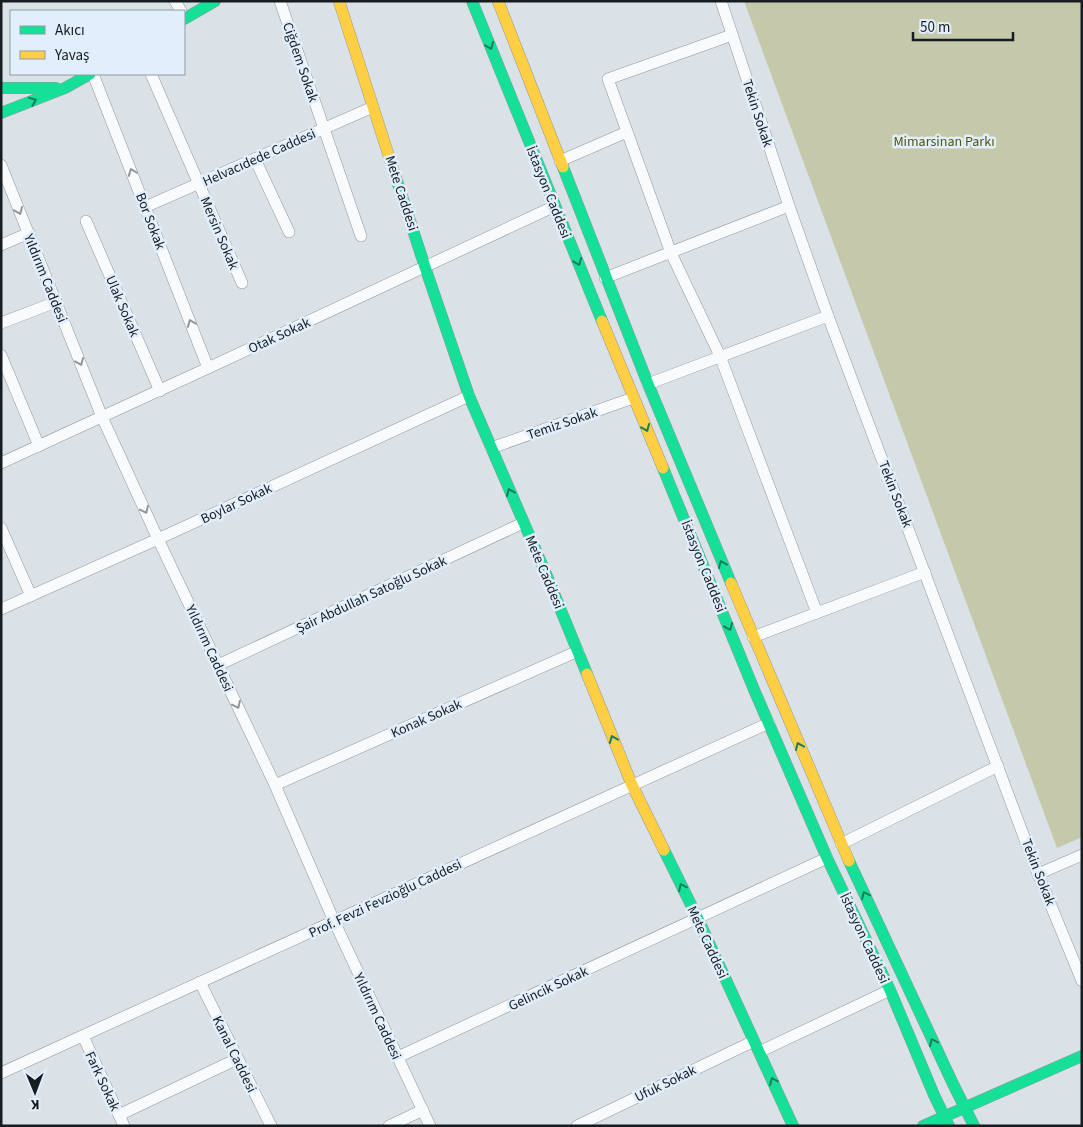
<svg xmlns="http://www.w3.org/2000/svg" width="1083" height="1127" viewBox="0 0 1083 1127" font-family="'Source Sans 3',sans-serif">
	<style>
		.park { fill: #c5c8aa }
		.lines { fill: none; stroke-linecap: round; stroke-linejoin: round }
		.street-casing { stroke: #93989d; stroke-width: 12 }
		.fast-casing { stroke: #93989d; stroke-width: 12 }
		.slow-casing { stroke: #93989d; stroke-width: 12 }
		.street { stroke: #f9fafb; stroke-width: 11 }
		.fast { stroke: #16e098; stroke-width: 11 }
		.slow { stroke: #ffcf43; stroke-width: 11 }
		.oneway { stroke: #167e5c }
		.oneway2 { stroke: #939698 }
		.labels { text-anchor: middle; stroke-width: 5; stroke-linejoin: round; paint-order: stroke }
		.street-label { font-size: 14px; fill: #171c20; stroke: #e1eefb }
		.park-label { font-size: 14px; fill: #555613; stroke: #e1eefb }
	</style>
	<rect width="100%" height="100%" fill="#dae1e7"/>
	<!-- park -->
	<polygon class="park" points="744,1 1082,1 1082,837 1057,848"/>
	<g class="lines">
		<defs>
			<g id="street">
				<polyline points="175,1 181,11"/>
				<polyline points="280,1 361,236"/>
				<polyline points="721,1 789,206 828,316 1038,874 1082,981"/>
				<polyline points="732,35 608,79 671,253 720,356 817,613"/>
				<polyline points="93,74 208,368"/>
				<polyline points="151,74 242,283"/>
				<polyline points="255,159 289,232"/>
				<polyline points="560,161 627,132"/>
				<polyline points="1,165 102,417 158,539 275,785 334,921 430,1126"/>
				<polyline points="145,207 373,107"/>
				<polyline points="86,221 160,391"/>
				<polyline points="1,245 29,233"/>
				<polyline points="605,278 789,206"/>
				<polyline points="1,323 56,302"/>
				<polyline points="1,355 39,446"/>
				<polyline points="648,384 828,316"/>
				<polyline points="491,448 633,398"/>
				<polyline points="1,463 208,368 555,206"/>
				<polyline points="1,528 31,596"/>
				<polyline points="1,609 158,539 469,396"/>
				<polyline points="753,637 925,572"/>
				<polyline points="218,665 523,523"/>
				<polyline points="275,785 578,651"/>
				<polyline points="841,844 998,766"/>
				<polyline points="1038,874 1082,855"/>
				<polyline points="200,982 271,1126"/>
				<polyline points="83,1036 124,1126"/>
				<polyline points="759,1052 890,990"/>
				<polyline points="398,1057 827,858"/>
				<polyline points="1,1073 769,723"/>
				<polyline points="119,1115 237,1059"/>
				<polyline points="389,1126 423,1110"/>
				<polyline points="577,1126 754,1041"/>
			</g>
			<g id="fast">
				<polyline points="472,1 602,321"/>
				<polyline points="184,19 215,1"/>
				<polyline points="1,88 56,88"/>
				<polyline points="1,113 65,88 90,74"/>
				<polyline points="563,167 648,384 731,583"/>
				<polyline points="394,172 425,267 469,396 546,574 587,674"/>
				<polyline points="663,468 755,692 827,858 890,990 934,1095 949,1126"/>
				<polyline points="664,850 698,919 793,1126"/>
				<polyline points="849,861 954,1086 974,1126"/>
				<polyline points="923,1126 1082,1056"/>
			</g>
			<g id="slow">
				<polyline points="339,1 394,172"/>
				<polyline points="498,1 563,167"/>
				<polyline points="602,321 663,468"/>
				<polyline points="731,583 849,861"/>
				<polyline points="587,674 632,785 664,850"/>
			</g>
		</defs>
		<!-- street casing -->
		<use href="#street" class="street-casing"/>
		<!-- fast casing -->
		<use href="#fast" class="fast-casing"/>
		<!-- slow casing -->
		<use href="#slow" class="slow-casing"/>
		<!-- street -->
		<use href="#street" class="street"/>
		<!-- fast -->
		<use href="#fast" class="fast"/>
		<!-- slow -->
		<use href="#slow" class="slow"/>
	</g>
	<!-- one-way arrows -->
	<defs><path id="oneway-chevron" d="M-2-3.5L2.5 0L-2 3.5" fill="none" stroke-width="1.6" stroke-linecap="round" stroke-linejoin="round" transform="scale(1.25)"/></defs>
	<g class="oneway">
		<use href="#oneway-chevron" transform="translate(490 46) rotate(68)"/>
		<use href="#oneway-chevron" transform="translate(33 101) rotate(-22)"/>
		<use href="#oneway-chevron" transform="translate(578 262) rotate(68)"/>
		<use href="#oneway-chevron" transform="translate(646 428) rotate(67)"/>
		<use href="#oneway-chevron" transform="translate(510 492) rotate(-113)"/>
		<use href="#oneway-chevron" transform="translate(722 564) rotate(-113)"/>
		<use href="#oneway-chevron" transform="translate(729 627) rotate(68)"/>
		<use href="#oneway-chevron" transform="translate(613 739) rotate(-112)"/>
		<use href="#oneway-chevron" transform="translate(799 746) rotate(-113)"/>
		<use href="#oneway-chevron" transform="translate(682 887) rotate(-116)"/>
		<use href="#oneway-chevron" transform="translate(865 895) rotate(-115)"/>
		<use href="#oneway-chevron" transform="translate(933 1042) rotate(-115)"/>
		<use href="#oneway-chevron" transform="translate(773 1081) rotate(-115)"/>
	</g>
	<g class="oneway2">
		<use href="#oneway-chevron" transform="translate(132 172) rotate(-111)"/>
		<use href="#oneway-chevron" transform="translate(19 211) rotate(68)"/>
		<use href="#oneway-chevron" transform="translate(191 323) rotate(-111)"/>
		<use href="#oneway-chevron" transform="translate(80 362) rotate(68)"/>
		<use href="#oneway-chevron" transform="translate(145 510) rotate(65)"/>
		<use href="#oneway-chevron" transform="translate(237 705) rotate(65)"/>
	</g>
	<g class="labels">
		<!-- street labels -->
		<g class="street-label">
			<text transform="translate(301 62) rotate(71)" y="5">Ciğdem Sokak</text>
			<text transform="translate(758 113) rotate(72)" y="5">Tekin Sokak</text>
			<text transform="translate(259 157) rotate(-24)" y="5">Helvacıdede Caddesi</text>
			<text transform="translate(549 192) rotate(68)" y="5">İstasyon Caddesi</text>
			<text transform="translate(402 193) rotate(72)" y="5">Mete Caddesi</text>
			<text transform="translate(151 221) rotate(69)" y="5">Bor Sokak</text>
			<text transform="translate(220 233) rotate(67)" y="5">Mersin Sokak</text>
			<text transform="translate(46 278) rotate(68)" y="5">Yıldırım Caddesi</text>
			<text transform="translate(123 306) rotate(67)" y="5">Ulak Sokak</text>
			<text transform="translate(279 335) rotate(-25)" y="5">Otak Sokak</text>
			<text transform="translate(562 423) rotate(-19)" y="5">Temiz Sokak</text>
			<text transform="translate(896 494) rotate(69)" y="5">Tekin Sokak</text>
			<text transform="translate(236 503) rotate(-25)" y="5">Boylar Sokak</text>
			<text transform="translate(704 566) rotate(68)" y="5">İstasyon Caddesi</text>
			<text transform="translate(545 572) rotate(67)" y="5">Mete Caddesi</text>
			<text transform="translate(371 594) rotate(-25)" y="5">Şair Abdullah Satoğlu Sokak</text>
			<text transform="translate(210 648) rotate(65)" y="5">Yıldırım Caddesi</text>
			<text transform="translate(426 718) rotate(-24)" y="5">Konak Sokak</text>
			<text transform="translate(1039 872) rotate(69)" y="5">Tekin Sokak</text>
			<text transform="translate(385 898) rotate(-25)" y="5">Prof. Fevzi Fevzioğlu Caddesi</text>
			<text transform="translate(865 938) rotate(65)" y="5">İstasyon Caddesi</text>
			<text transform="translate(708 942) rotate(65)" y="5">Mete Caddesi</text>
			<text transform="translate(548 988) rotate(-25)" y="5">Gelincik Sokak</text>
			<text transform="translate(378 1016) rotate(65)" y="5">Yıldırım Caddesi</text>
			<text transform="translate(235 1054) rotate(64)" y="5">Kanal Caddesi</text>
			<text transform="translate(103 1081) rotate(65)" y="5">Fark Sokak</text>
			<text transform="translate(665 1083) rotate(-26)" y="5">Ufuk Sokak</text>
		</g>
		<!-- park labels -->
		<g class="park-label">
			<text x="944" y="146">Mimarsinan Parkı</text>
		</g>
	</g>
	<!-- border -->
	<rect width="1083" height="1127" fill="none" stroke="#171c20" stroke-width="5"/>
	<!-- legend -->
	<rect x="10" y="10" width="175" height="65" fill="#e1eefb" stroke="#909aa3"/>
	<rect x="20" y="26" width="25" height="8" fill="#16e098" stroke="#909aa3"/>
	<text x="55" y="35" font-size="15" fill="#171c20">Akıcı</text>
	<rect x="20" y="51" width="25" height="8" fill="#ffcf43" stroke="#909aa3"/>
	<text x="55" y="60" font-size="15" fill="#171c20">Yavaş</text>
	<!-- north arrow -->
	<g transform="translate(35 1092) rotate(179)" stroke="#e1eefb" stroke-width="4" paint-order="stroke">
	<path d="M0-4L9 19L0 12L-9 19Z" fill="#171c20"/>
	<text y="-8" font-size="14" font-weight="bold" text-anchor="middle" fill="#171c20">K</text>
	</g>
	<!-- scale -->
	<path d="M913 32v8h100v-8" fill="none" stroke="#171c20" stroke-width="2.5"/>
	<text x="920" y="32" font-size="15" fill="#171c20" stroke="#e1eefb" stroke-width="4" paint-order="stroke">50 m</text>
</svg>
